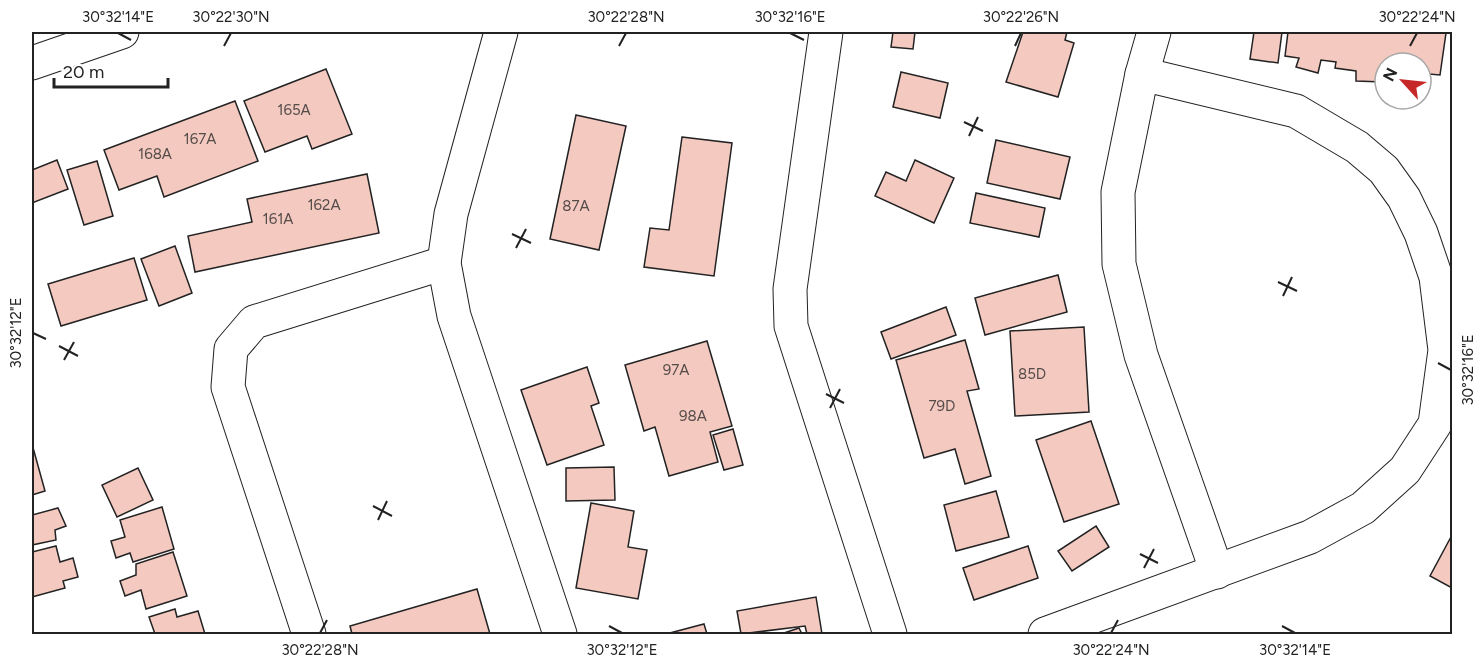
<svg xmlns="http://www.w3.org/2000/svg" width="1484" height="666" viewBox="0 0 1484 666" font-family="Figtree,sans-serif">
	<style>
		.building { fill: #f3c9c0; stroke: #222; stroke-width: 1.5 }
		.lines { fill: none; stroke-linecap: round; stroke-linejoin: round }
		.minor-casing { stroke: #222; stroke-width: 35 }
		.minor { stroke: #fff; stroke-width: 33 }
		.ticks { fill: none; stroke: #222; stroke-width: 2 }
		.labels { text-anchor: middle; stroke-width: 4.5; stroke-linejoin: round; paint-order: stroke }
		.number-label { font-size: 15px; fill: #564c4a }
		.neatline { fill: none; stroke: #222; stroke-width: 2 }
		.ticks-label { font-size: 15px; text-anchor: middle; fill: #222 }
	</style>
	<rect width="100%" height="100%" fill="#fff"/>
	<!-- building -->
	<g class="building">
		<polygon points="893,32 915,32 913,49 891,47"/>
		<polygon points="1023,32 1067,32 1065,40 1074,43 1058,97 1006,82"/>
		<polygon points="1254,32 1282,32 1278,63 1250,59"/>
		<polygon points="1288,32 1446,33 1440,75 1429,74 1426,92 1421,91 1421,63 1385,63 1385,85 1383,82 1356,81 1356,71 1335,68 1336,62 1321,60 1318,73 1296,67 1299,58 1285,56"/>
		<polygon points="326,69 352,134 312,149 307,136 265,152 244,101"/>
		<polygon points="901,72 948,83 940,118 893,107"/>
		<polygon points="235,101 258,161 164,197 157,176 119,190 104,150"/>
		<polygon points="576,115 626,126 599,250 550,239"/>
		<polygon points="682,137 732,143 714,276 644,267 650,228 669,230"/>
		<polygon points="996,140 1070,157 1060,199 987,183"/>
		<polygon points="57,160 68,189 32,203 32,170"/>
		<polygon points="915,160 954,178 934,223 875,196 886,172 906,181"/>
		<polygon points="97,161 113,216 84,225 67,170"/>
		<polygon points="367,174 379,233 195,272 188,236 252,222 247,199"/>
		<polygon points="976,193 1045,208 1039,237 970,223"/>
		<polygon points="175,246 192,293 159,306 141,259"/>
		<polygon points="134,258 147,300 61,326 48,284"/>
		<polygon points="1058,275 1067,312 985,335 975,298"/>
		<polygon points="946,307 956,335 891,359 881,332"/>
		<polygon points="1084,327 1089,412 1015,416 1010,331"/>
		<polygon points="965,340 979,389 967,391 991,476 965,484 955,449 924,458 896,360"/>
		<polygon points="707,341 732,426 710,432 718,462 669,476 655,427 644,431 625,365"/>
		<polygon points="587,367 599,403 591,406 604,445 547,465 521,390"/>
		<polygon points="1091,421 1119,504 1064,522 1036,440"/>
		<polygon points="733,429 743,465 724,470 713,435"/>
		<polygon points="32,444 45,491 32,495"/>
		<polygon points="614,467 615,500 566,501 566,468"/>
		<polygon points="138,468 153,500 117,517 102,485"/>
		<polygon points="996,491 1009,537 956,551 944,505"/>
		<polygon points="591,503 634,511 628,547 647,550 638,599 576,588"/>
		<polygon points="162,507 174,549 133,562 130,553 116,558 111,541 125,537 120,520"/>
		<polygon points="58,508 66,526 55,530 56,540 32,545 32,515"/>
		<polygon points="1096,526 1109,547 1072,571 1058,551"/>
		<polygon points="1452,535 1452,588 1430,576"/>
		<polygon points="56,546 60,562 73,558 78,577 63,581 65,588 32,597 32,552"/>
		<polygon points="1028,546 1038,578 974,600 963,568"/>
		<polygon points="173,552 187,596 146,609 141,590 125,596 120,581 136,575 136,564"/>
		<polygon points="477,589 490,634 352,634 350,626"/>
		<polygon points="816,597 822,634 807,634 805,626 741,634 737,611"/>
		<polygon points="175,609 177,617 198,611 205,634 155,634 149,617"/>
		<polygon points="704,624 707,634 666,634"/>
		<polygon points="799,628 802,634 781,634"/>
	</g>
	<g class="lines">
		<defs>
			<g id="minor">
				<polyline points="501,32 451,214 444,263 454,316 560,634"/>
				<polyline points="826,32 790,289 791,326 890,634"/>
				<polyline points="1154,32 1142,74 1118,192 1119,264 1141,355 1217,572"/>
				<polyline points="32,63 122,32"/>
				<polyline points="309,634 228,387 231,349 254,322 444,263"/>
				<polyline points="1045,634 1310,537 1363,508 1405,470 1435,424 1445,350 1436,277 1421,233 1404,198 1384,170 1357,147 1296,111 1142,74"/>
			</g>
		</defs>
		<!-- minor casing -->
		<use href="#minor" class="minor-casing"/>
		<!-- minor -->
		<use href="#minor" class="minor"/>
	</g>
	<!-- ticks -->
	<path class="ticks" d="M 118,33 L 131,40M 790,33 L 804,40M 224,46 L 231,33M 619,46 L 626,33M 1015,46 L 1021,33M 1410,46 L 1417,33M 964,122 L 983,131M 969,136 L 978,117M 512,234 L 531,243M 516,248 L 526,229M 1278,282 L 1297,291M 1283,296 L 1292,277M 33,333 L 46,339M 59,346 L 78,356M 64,360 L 74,342M 1438,363 L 1451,370M 826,394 L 844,403M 830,408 L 840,389M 373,506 L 392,516M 378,520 L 387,501M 1140,554 L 1158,563M 1144,568 L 1154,549M 609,626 L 622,633M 1282,626 L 1295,633M 320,633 L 327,620M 1111,633 L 1118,620"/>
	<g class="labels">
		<!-- number labels -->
		<g class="number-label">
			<text x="294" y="115">165A</text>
			<text x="200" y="144">167A</text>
			<text x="155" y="159">168A</text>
			<text x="324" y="210">162A</text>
			<text x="576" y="211">87A</text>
			<text x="278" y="224">161A</text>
			<text x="676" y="375">97A</text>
			<text x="1032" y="379">85D</text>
			<text x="942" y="411">79D</text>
			<text x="693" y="421">98A</text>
		</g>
	</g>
	<!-- border -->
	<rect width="1484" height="666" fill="none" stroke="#ffffff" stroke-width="66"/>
	<!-- north arrow -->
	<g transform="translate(1403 81) rotate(297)"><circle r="28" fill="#ffffff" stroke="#a7a7a7" stroke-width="1.5"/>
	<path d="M0-4.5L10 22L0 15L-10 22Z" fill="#c62828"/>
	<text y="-9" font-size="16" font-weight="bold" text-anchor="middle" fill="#222222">N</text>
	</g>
	<!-- scale -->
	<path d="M54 78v9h114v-9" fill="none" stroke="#222222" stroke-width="3"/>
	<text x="63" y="78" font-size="18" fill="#222222" stroke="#ffffff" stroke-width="4.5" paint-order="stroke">20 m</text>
	<rect x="33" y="33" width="1418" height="600" class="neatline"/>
	<g class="ticks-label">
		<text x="118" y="22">30°32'14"E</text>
		<text x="231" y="22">30°22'30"N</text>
		<text x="626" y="22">30°22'28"N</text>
		<text x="790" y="22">30°32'16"E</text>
		<text x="1021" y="22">30°22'26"N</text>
		<text x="1417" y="22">30°22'24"N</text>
		<text transform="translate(16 333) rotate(-90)" y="5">30°32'12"E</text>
		<text transform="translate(1468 370) rotate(-90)" y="5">30°32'16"E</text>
		<text x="320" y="655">30°22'28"N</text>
		<text x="622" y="655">30°32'12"E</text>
		<text x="1111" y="655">30°22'24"N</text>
		<text x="1295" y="655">30°32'14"E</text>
	</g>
</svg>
